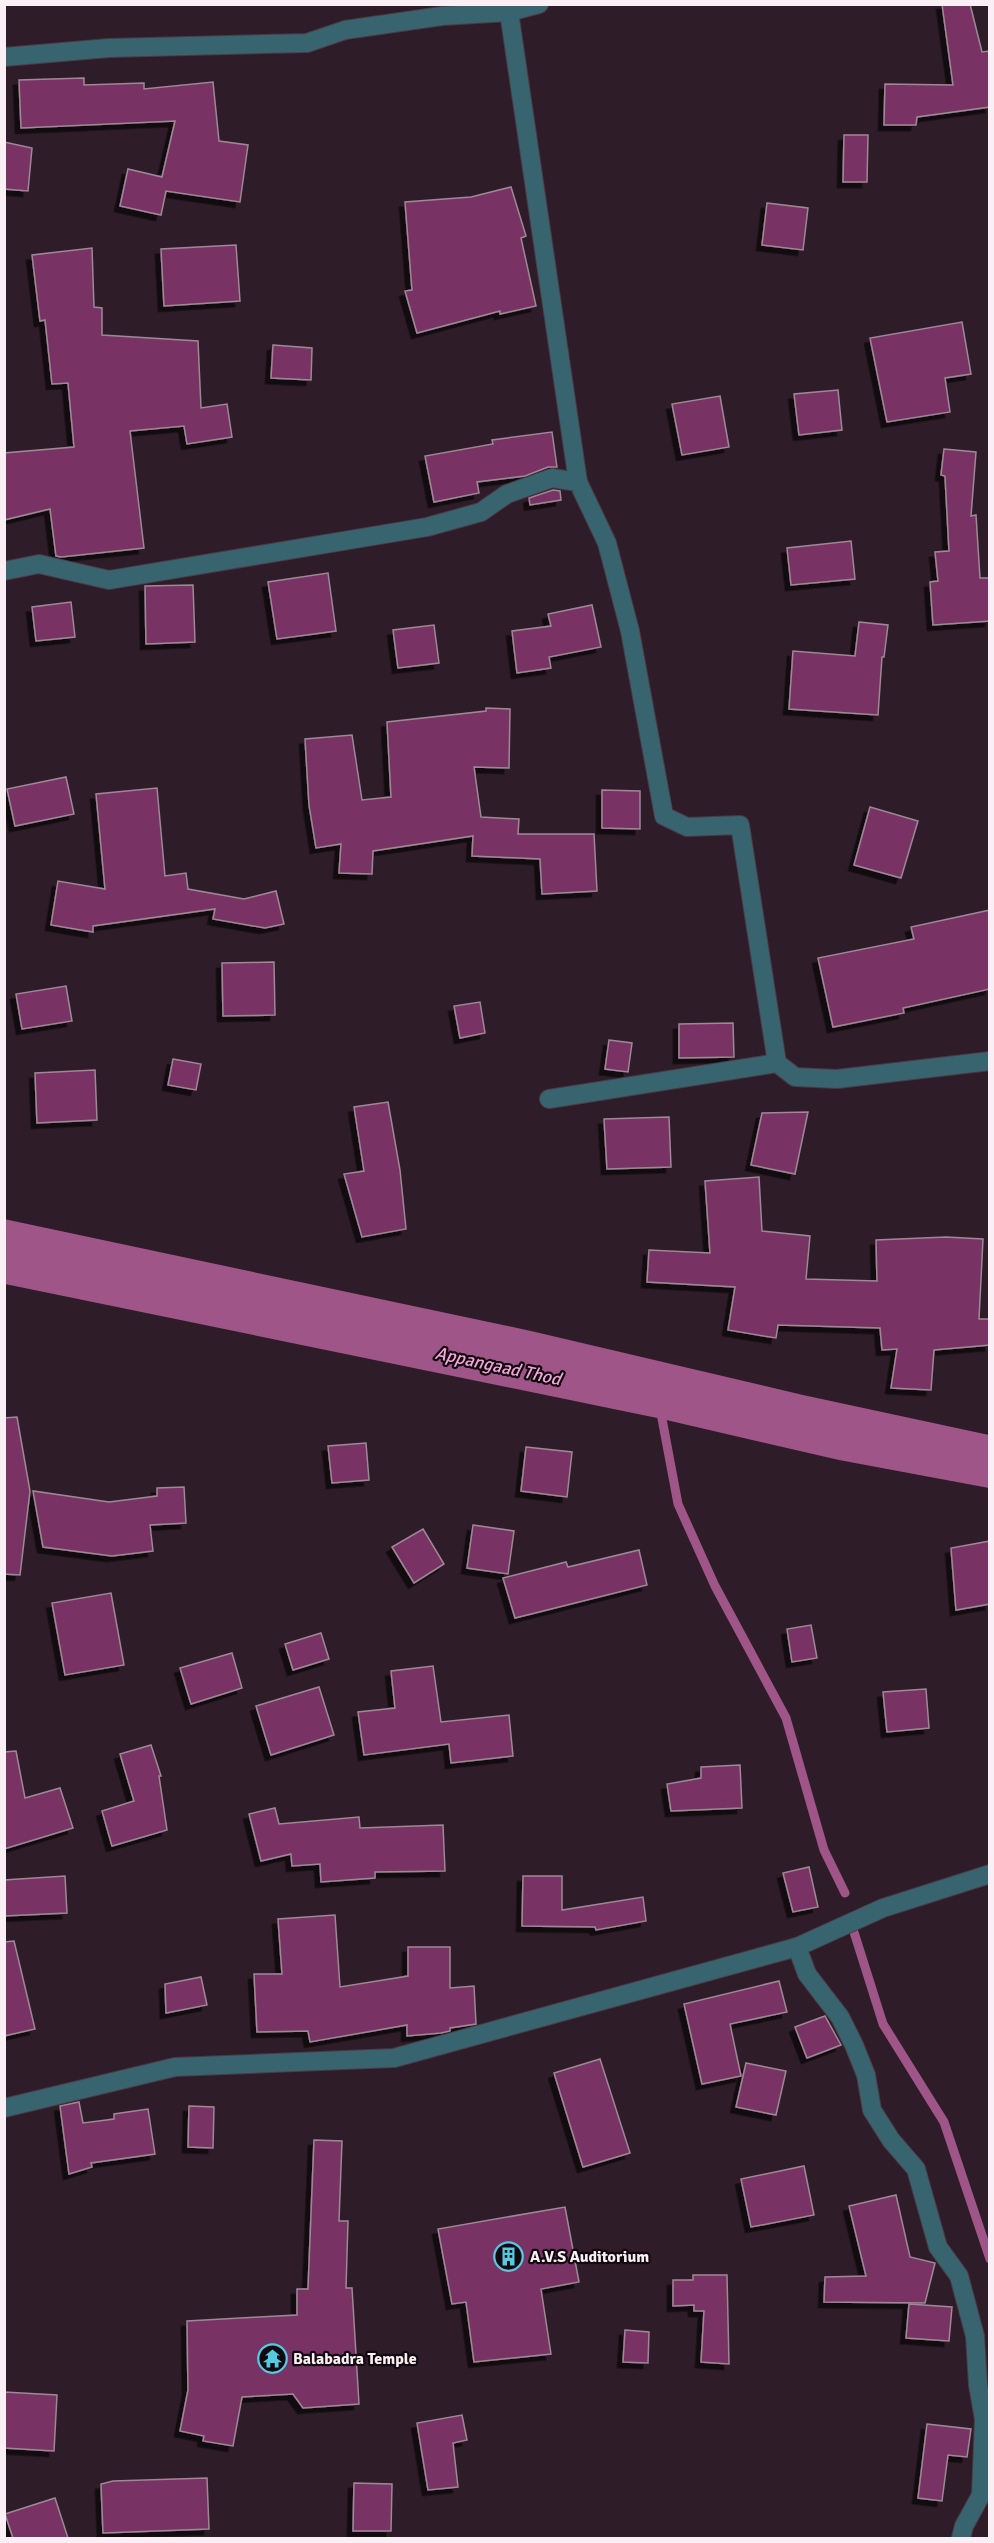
<svg xmlns="http://www.w3.org/2000/svg" width="994" height="2543" viewBox="0 0 994 2543" font-family="Signika,sans-serif">
	<style>
		.water { fill: #9f5588 }
		.lines { fill: none; stroke-linecap: round; stroke-linejoin: round }
		.stream { stroke: #9f5588; stroke-width: 9 }
		.building { fill: #783264; stroke: #9e8896; stroke-width: 1.5; filter: url(#shadow) }
		.minor-casing { stroke: #4b3a45; stroke-width: 20 }
		.minor { stroke: #37646f; stroke-width: 18 }
		.labels { text-anchor: middle; stroke-width: 4.5; stroke-linejoin: round; paint-order: stroke }
		.poi-label { font-size: 16px; font-weight: bold; fill: #fbeff6; stroke: #110a0f; text-anchor: start }
		.water-label { font-size: 18px; font-style: italic; fill: #f5a4da; stroke: #110a0f }
	</style>
	<defs>
		<filter id="shadow"><feDropShadow dx="-5.5" dy="5.5" stdDeviation="0" flood-color="#0009"/></filter>
	</defs>
	<rect width="100%" height="100%" fill="#2e1d28"/>
	<!-- water -->
	<polygon class="water" points="4,1219 531,1331 803,1395 989,1435 989,1488 839,1460 662,1419 5,1284"/>
	<g class="lines">
		<!-- stream -->
		<g class="stream">
			<polyline points="660,1408 678,1504 715,1586 786,1718 824,1850 845,1893"/>
			<polyline points="853,1929 883,2024 944,2122 990,2259"/>
		</g>
	</g>
	<!-- building -->
	<g class="building">
		<polygon points="942,4 970,4 982,52 990,51 990,107 917,117 916,125 884,125 885,84 953,85"/>
		<polygon points="84,78 84,85 144,83 144,89 213,82 219,141 248,145 240,202 166,191 161,215 120,206 128,169 162,177 175,121 21,128 19,80"/>
		<polygon points="844,135 868,135 867,182 843,182"/>
		<polygon points="4,142 32,148 28,191 4,189"/>
		<polygon points="511,187 526,236 521,238 536,306 500,314 500,311 417,333 405,291 412,290 405,202 471,197"/>
		<polygon points="767,203 808,208 803,250 762,245"/>
		<polygon points="236,245 240,301 164,306 161,249"/>
		<polygon points="92,248 94,307 102,308 102,335 198,341 201,408 227,404 232,437 187,444 184,426 130,431 144,548 61,557 56,556 50,509 4,520 4,453 74,447 68,383 52,384 45,320 40,321 32,255"/>
		<polygon points="962,322 971,374 945,378 950,412 887,422 870,338"/>
		<polygon points="273,345 312,348 311,380 271,378"/>
		<polygon points="838,390 842,430 799,435 794,394"/>
		<polygon points="720,396 729,447 682,455 672,404"/>
		<polygon points="552,432 557,467 548,467 525,476 477,482 479,493 434,502 425,456 493,444 492,440"/>
		<polygon points="944,449 976,452 971,516 976,515 980,578 990,578 990,621 933,625 930,582 938,581 935,552 949,551 945,476 941,475"/>
		<polygon points="553,490 560,491 561,500 530,505 529,498"/>
		<polygon points="851,541 855,579 791,585 787,548"/>
		<polygon points="328,573 336,631 277,639 268,582"/>
		<polygon points="193,585 195,642 146,644 145,586"/>
		<polygon points="71,602 75,637 36,641 32,607"/>
		<polygon points="592,605 601,647 549,657 551,668 517,673 512,631 551,626 548,614"/>
		<polygon points="859,622 888,625 884,657 882,657 878,715 789,709 793,651 855,656"/>
		<polygon points="434,625 439,663 398,668 393,630"/>
		<polygon points="486,708 510,709 509,768 474,767 481,817 519,819 518,834 594,834 597,891 542,894 540,859 472,856 473,836 373,851 372,874 339,873 341,844 316,848 309,805 305,739 352,735 362,800 391,797 387,722 486,711"/>
		<polygon points="66,777 74,814 15,826 7,789"/>
		<polygon points="157,788 165,876 186,873 188,889 244,899 276,891 284,924 265,928 213,919 215,909 93,926 93,932 51,925 58,881 105,889 96,794"/>
		<polygon points="602,790 640,791 640,829 602,828"/>
		<polygon points="870,807 918,821 901,878 854,865"/>
		<polygon points="990,910 990,989 903,1008 904,1013 833,1027 818,958 914,939 911,927"/>
		<polygon points="274,962 275,1015 223,1016 222,963"/>
		<polygon points="66,986 72,1021 22,1029 16,994"/>
		<polygon points="480,1002 485,1033 460,1038 454,1006"/>
		<polygon points="733,1023 734,1057 679,1058 679,1024"/>
		<polygon points="609,1040 632,1043 628,1072 605,1069"/>
		<polygon points="173,1059 201,1064 196,1090 168,1085"/>
		<polygon points="95,1070 97,1120 37,1123 35,1073"/>
		<polygon points="388,1102 400,1170 406,1229 362,1237 344,1174 364,1171 354,1107"/>
		<polygon points="808,1112 795,1174 751,1165 762,1113"/>
		<polygon points="669,1117 671,1167 607,1169 604,1119"/>
		<polygon points="759,1177 762,1231 810,1236 806,1279 877,1281 876,1240 946,1237 983,1239 979,1319 990,1319 990,1345 934,1350 931,1390 891,1388 897,1349 882,1350 880,1328 778,1325 776,1338 728,1330 735,1287 647,1282 649,1250 710,1253 705,1181"/>
		<polygon points="17,1417 30,1491 20,1575 4,1574 4,1418"/>
		<polygon points="366,1443 369,1480 332,1483 328,1446"/>
		<polygon points="526,1447 572,1452 567,1497 521,1491"/>
		<polygon points="184,1487 186,1523 150,1525 153,1551 112,1556 43,1547 33,1491 109,1502 157,1496 157,1488"/>
		<polygon points="473,1525 514,1531 508,1574 467,1568"/>
		<polygon points="423,1529 444,1564 414,1583 392,1547"/>
		<polygon points="990,1541 990,1604 956,1610 951,1548"/>
		<polygon points="639,1550 647,1585 515,1618 503,1578 566,1562 568,1567"/>
		<polygon points="111,1593 124,1665 65,1675 52,1603"/>
		<polygon points="811,1625 817,1658 792,1662 787,1629"/>
		<polygon points="321,1633 329,1659 293,1670 285,1644"/>
		<polygon points="232,1653 242,1688 191,1704 180,1668"/>
		<polygon points="433,1666 441,1722 509,1715 513,1756 451,1763 449,1744 364,1755 358,1712 395,1708 391,1671"/>
		<polygon points="319,1687 334,1735 271,1755 256,1706"/>
		<polygon points="926,1689 929,1728 887,1732 883,1692"/>
		<polygon points="151,1745 161,1776 159,1776 167,1830 112,1846 102,1811 134,1801 120,1754"/>
		<polygon points="16,1751 25,1798 60,1788 73,1828 4,1849 4,1752"/>
		<polygon points="740,1765 742,1808 671,1811 667,1784 701,1778 701,1767"/>
		<polygon points="275,1808 279,1824 359,1817 360,1828 443,1825 445,1871 375,1872 375,1878 321,1882 320,1864 292,1866 291,1854 261,1861 249,1814"/>
		<polygon points="809,1867 818,1907 793,1912 783,1873"/>
		<polygon points="65,1876 67,1913 4,1916 4,1880"/>
		<polygon points="523,1876 562,1876 562,1910 643,1897 646,1921 596,1930 595,1927 522,1926"/>
		<polygon points="335,1915 340,1987 408,1976 408,1947 450,1947 450,1988 474,1986 476,2024 450,2028 450,2031 441,2033 407,2036 407,2025 310,2042 308,2031 257,2032 254,1974 282,1974 278,1919"/>
		<polygon points="14,1941 35,2029 4,2036 4,1942"/>
		<polygon points="201,1977 207,2005 166,2013 165,1984"/>
		<polygon points="779,1981 787,2012 730,2024 741,2076 702,2084 684,2004"/>
		<polygon points="825,2016 841,2045 807,2058 795,2027"/>
		<polygon points="600,2059 630,2153 583,2167 554,2073"/>
		<polygon points="746,2063 786,2071 776,2115 736,2107"/>
		<polygon points="79,2102 83,2123 114,2119 114,2114 148,2109 155,2154 91,2163 92,2167 69,2174 60,2106"/>
		<polygon points="189,2106 214,2107 213,2148 188,2147"/>
		<polygon points="314,2140 342,2141 339,2221 348,2221 346,2288 352,2288 359,2404 303,2408 293,2394 242,2397 233,2446 203,2441 204,2436 180,2431 188,2390 187,2321 297,2315 297,2289 308,2289"/>
		<polygon points="804,2166 814,2215 751,2227 741,2179"/>
		<polygon points="896,2195 910,2257 935,2263 925,2303 824,2302 825,2277 866,2276 849,2206"/>
		<polygon points="565,2207 579,2282 541,2289 551,2354 474,2362 466,2302 452,2304 438,2229"/>
		<polygon points="693,2275 727,2275 729,2364 701,2362 704,2311 694,2311 694,2305 673,2306 673,2280 693,2280"/>
		<polygon points="909,2304 952,2307 949,2341 906,2338"/>
		<polygon points="625,2330 649,2332 648,2363 623,2362"/>
		<polygon points="4,2392 57,2395 54,2451 4,2448"/>
		<polygon points="462,2415 467,2440 453,2443 458,2487 428,2490 417,2423"/>
		<polygon points="927,2424 971,2429 967,2457 948,2455 942,2501 918,2498"/>
		<polygon points="207,2478 209,2529 103,2533 101,2484 113,2481"/>
		<polygon points="354,2483 392,2484 391,2531 353,2531"/>
		<polygon points="55,2498 68,2538 13,2538 5,2514"/>
	</g>
	<g class="lines">
		<defs>
			<g id="minor">
				<polyline points="509,12 578,482"/>
				<polyline points="4,57 109,48 307,43 345,30 442,16 509,12 539,4"/>
				<polyline points="4,571 39,564 109,580 427,527 481,512 507,494 552,478 578,482 607,543 630,631 664,816 687,827 740,825 777,1063 795,1077 837,1079 990,1061"/>
				<polyline points="549,1099 777,1063"/>
				<polyline points="797,1947 807,1974 840,2017 854,2045 866,2075 872,2110 891,2140 916,2169 938,2247 959,2276 975,2336 978,2385 984,2419 981,2495 964,2526 961,2538"/>
				<polyline points="4,2108 175,2067 394,2058 797,1947 883,1908 990,1874"/>
			</g>
		</defs>
		<!-- minor casing -->
		<use href="#minor" class="minor-casing"/>
		<!-- minor -->
		<use href="#minor" class="minor"/>
	</g>
	<!-- icons -->
	<defs>
		<symbol id="building-ring" viewBox="-11 -11 22 22"><circle r="9.5" fill="#110a0f" stroke="#56c9e1" stroke-width="1.5"/><path d="M-4-6H4V6H1V3H-1V6H-4ZM-2.5-4.3h1.7v1.8h-1.7ZM.8-4.3h1.7v1.8H.8ZM-2.5-1h1.7V.8h-1.7ZM.8-1h1.7V.8H.8Z" fill="#56c9e1"/></symbol>
		<symbol id="temple-ring" viewBox="-11 -11 22 22"><circle r="9.5" fill="#110a0f" stroke="#56c9e1" stroke-width="1.5"/><path d="M0-6L5-2H3V0L6.5 2.5H4V6H1.5V3h-3V6H-4V2.5H-6.5L-3 0V-2H-5Z" fill="#56c9e1"/></symbol>
	</defs>
	<g fill-rule="evenodd">
		<use href="#building-ring" x="492" y="2240" width="33" height="33"/>
		<use href="#temple-ring" x="256" y="2342" width="33" height="33"/>
	</g>
	<g class="labels">
		<!-- poi labels -->
		<g class="poi-label">
			<text x="530" y="2262">A.V.S Auditorium</text>
			<text x="293" y="2364">Balabadra Temple</text>
		</g>
		<!-- water labels -->
		<g class="water-label">
			<text transform="translate(498 1366) rotate(12)" y="6">Appangaad Thod</text>
		</g>
	</g>
	<!-- border -->
	<rect width="994" height="2543" fill="none" stroke="#fbeff6" stroke-width="12"/>
</svg>
